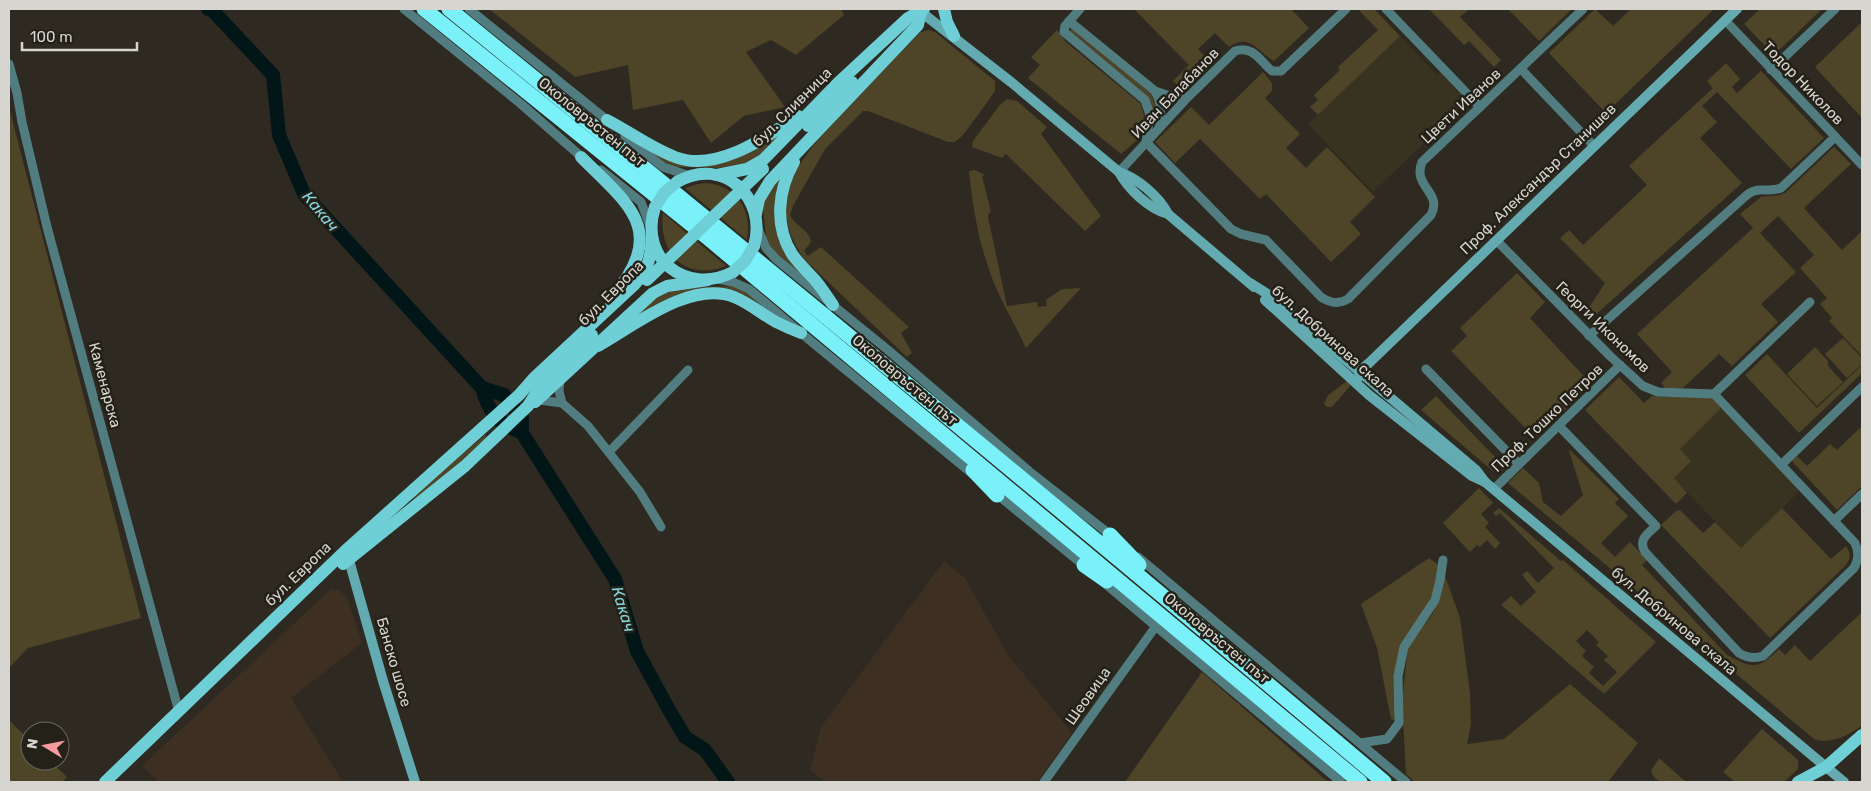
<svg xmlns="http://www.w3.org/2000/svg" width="1871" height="791" viewBox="0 0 1871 791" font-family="Rubik,sans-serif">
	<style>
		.industrial { fill: #3e2f23 }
		.education { fill: #383220 }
		.green { fill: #4e4427; fill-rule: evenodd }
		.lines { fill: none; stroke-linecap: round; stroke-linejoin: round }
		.river { stroke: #021618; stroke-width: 14 }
		.street { stroke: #517d80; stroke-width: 9 }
		.secondary { stroke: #63abb1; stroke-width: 10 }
		.primary { stroke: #6fcfd6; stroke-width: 12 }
		.highway { stroke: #7af0f9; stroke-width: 15 }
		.primary-bridge { stroke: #6fcfd6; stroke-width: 12 }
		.labels { text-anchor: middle; stroke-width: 5; stroke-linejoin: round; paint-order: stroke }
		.street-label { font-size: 15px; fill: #d7d5cf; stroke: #242118 }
		.water-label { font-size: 16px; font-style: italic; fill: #85d3db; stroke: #242118 }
	</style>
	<rect width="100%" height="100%" fill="#2e2a21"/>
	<!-- industrial -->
	<g class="industrial">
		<polygon points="944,561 965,578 1008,655 1072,733 1037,782 825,782 810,770 821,727"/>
		<polygon points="331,589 338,590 347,597 362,643 291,698 343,782 159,782 142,766"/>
	</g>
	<!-- education -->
	<g class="education">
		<polygon points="1400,36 1437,75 1442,71 1469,100 1373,192 1308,124"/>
		<polygon points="1721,408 1800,491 1741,548 1673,478 1691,461 1679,449"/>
	</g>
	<!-- green -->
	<g class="green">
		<polygon points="489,9 841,9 844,15 796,55 771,40 746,52 785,107 744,116 711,143 683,100 633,110 628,65 575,77"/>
		<path d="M 1134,9 L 1291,9 L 1309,28 L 1274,61 C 1258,53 1251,32 1229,47 L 1215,33 L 1198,49 L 1211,63 L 1183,90 L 1173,81 L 1189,65 Z"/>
		<polygon points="1358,9 1374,9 1400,36 1318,115 1310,107 1318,100 1314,95 1340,70 1338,67 1378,30"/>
		<polygon points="1429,9 1469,9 1460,17 1501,60 1494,67 1469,41 1464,45"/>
		<polygon points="1508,9 1572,9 1539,41"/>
		<polygon points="1595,9 1613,26 1631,9 1714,9 1606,113 1549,53"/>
		<polygon points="1760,9 1822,9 1774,55 1744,24"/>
		<polygon points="1862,22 1862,118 1815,67"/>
		<polygon points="1072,28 1152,95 1158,115 1153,115 1148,98 1069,32"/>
		<path d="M 929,30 L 935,32 L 995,81 L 995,91 L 986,104 L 963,135 L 955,142 L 948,142 L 868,111 L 863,111 L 825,149 L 793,206 L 790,215 C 795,226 810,230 811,242 L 804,251 L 808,256 L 821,247 L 909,327 L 901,333 L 912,353 L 907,357 L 805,260 C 790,239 782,219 788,192 C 795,162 821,137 841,114 C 867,86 894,59 921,32 Z"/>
		<polygon points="1057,30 1066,42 1141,104 1144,116 1141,137 1121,154 1028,78 1040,65 1031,57"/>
		<polygon points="1726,63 1740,79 1732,87 1737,93 1761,71 1824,138 1791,169 1717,92 1702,106 1717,122 1700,138 1742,183 1592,318 1586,312 1605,283 1560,238 1569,230 1583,245 1647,185 1629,166 1713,88 1707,81"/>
		<polygon points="1263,72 1272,83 1272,91 1265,98 1300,134 1286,148 1306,168 1327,147 1375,197 1350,222 1361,234 1331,262 1266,194 1260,199 1200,139 1175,163 1155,142 1191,107 1209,125"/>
		<polygon points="1007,99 1017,101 1047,127 1041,134 1101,216 1085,231 1006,154 1002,158 972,147 973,141 999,106"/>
		<polygon points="9,107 141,618 28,648 9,668"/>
		<polygon points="785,128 759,159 733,168 671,167 658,160 635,139 699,165"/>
		<polygon points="1834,147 1851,164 1804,208 1842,250 1862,231 1862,356 1829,321 1832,318 1820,304 1827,298 1800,268 1814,255 1778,216 1760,233 1796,272 1761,304 1778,322 1732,366 1719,354 1683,388 1665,388 1661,383 1672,372 1637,334 1753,228 1740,214 1761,197 1779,195 1785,193"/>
		<path d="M 975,170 L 985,175 L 982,176 L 991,212 L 988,214 L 988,217 L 1007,306 L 1037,302 L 1038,307 L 1047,306 L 1046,300 L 1062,289 L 1081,288 L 1026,348 C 1016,326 1003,305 994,283 C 979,246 973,209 969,171 Z"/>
		<polygon points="783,171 778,225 812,283 776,256 767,245 763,209 764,200"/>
		<path d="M 706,183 C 738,186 752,211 747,240 L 685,188 L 698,184 Z"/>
		<path d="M 663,213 L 726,266 C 685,282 658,253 663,213 Z"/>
		<polygon points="1517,273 1545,302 1530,318 1591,384 1535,438 1451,351 1467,336 1460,328"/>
		<polygon points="731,286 742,289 776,316 727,291 623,325 655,295 681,288"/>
		<polygon points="1843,338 1862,358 1862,364 1847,378 1825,354"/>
		<polygon points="1815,347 1828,361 1828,366 1843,382 1817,406 1787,374"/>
		<polygon points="1767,354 1817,408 1862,365 1862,373 1799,433 1745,375"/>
		<polygon points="1619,377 1644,403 1652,396 1712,398 1721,408 1680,449 1691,461 1674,478 1687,493 1676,504 1585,410"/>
		<polygon points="1347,381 1351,385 1332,407 1327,407 1324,404 1328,395"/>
		<polygon points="1436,396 1497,459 1502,455 1510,463 1501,472 1494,472 1421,410"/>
		<polygon points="1862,426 1862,486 1837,510 1792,461 1797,456 1807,466 1830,444 1837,450"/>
		<path d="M 485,435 L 487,436 C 467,460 440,480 415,498 L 412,497 Z"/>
		<path d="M 1570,450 L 1619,499 L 1615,503 L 1628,516 L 1601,543 L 1615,557 L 1630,542 L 1647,560 L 1642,565 L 1727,655 C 1754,669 1757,670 1779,649 L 1785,655 L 1795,645 L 1810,661 L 1862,612 L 1862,725 C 1851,735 1829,745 1814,739 L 1508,483 L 1523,468 L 1539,483 L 1543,502 L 1561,516 L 1583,495 L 1569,451 Z"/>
		<polygon points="1479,488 1493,503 1481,514 1489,523 1485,527 1500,543 1495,549 1487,540 1480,547 1477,545 1470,552 1443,523"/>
		<path d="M 1499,508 L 1561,561 L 1563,560 L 1656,642 L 1604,694 L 1501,605 L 1511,596 L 1521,606 L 1536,592 L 1522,575 L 1527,571 L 1538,583 L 1554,568 L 1500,513 L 1496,516 L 1493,513 ZM 1587,630 L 1599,642 L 1596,645 L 1608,656 L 1604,660 L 1617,672 L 1603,686 L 1589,673 L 1594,667 L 1582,656 L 1586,651 L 1576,641 Z"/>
		<path d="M 1782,508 L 1831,559 L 1846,546 C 1851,553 1851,559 1845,566 L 1770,638 L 1661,525 L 1676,511 L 1680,510 L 1703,533 L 1715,522 L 1741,548 Z"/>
		<polygon points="1429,558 1439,565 1435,589 1423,613 1400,646 1395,671 1395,716 1394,720 1391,719 1377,648 1361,604"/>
		<polygon points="1444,573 1460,618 1470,693 1471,724 1467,744 1504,739 1570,684 1638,743 1608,782 1415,782 1406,774 1402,701 1408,647 1433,613 1439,600"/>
		<polygon points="1202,672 1328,782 1125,782"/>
		<polygon points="9,720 30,741 30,761 50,761 67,777 62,782 9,782"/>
		<polygon points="1762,729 1798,760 1798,769 1784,782 1735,782 1723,772"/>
		<path d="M 1659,758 L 1686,782 C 1672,782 1656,787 1651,771 Z"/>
	</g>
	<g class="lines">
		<!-- river -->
		<g class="river">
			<path d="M 208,9 L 213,11 L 273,75 L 279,135 L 304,194 L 482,388 C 488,411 499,426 522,432"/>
			<polyline points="482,388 504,395 522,419 522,432 524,436 615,579 637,651 668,708 685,737 705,750 728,782"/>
		</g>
		<!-- street -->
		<g class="street">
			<polyline points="404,9 521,104 584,159"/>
			<polyline points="469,9 612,124"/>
			<path d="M 1080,9 L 1065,26 L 1064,32 L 1145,100 L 1150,115 L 1146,142 L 1231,229 L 1241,234 L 1266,240 L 1321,297 C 1330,303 1338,305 1348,299 L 1431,215 C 1443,192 1412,187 1422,162 L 1583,9"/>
			<polyline points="1386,9 1480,107"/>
			<polyline points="1725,20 1862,165"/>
			<polyline points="1069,21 1155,91 1176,98 1187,98"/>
			<polyline points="9,64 17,93 22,122 47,227 179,712"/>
			<polyline points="1521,69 1594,146"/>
			<polyline points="1771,70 1835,9"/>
			<path d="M 1155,91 C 1162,103 1161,114 1159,128"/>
			<polyline points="625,136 663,167 690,176"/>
			<polyline points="601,170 641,202 650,226"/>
			<path d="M 1119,172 L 1187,98 L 1235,51 C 1253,45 1260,61 1272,71 L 1281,71 L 1346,9"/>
			<polyline points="758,229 766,248 776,259 888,350 1030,472 1112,536"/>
			<path d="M 1496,240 L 1610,356 L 1643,386 L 1658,392 L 1714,394 L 1855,543 C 1859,552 1859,559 1854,568 L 1763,656 C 1754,659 1747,658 1739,653 L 1645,552 C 1638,540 1647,534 1656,526 L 1559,426"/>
			<polyline points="717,279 733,282 749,289 801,333 975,476"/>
			<path d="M 1589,336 L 1748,194 C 1759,186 1769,193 1781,188 L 1835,137"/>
			<polyline points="1426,369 1519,464"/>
			<polyline points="560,379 559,391 562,403"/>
			<polyline points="1714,394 1810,302"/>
			<polyline points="539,400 562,403 588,426 640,492 661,527"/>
			<polyline points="609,452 688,370"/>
			<polyline points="1781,465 1862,387"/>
			<polyline points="1494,489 1620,365"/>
			<polyline points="994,492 1087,568"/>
			<polyline points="1834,521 1862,494"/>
			<polyline points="1138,557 1406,782"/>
			<polyline points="1102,581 1341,782"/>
			<polyline points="1360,743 1387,739 1399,723 1398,676 1404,647 1435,600 1440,580 1443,560"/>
			<polyline points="1044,782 1156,626"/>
		</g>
		<!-- secondary -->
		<g class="secondary">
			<path d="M 921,12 L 1011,82 L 1119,172 C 1128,189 1149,209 1168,214 L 1254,287"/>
			<path d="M 1119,172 C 1137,178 1159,196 1168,214"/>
			<polyline points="1250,283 1269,295 1476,470 1485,482 1844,782"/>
			<polyline points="1265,300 1369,395 1472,476 1485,482"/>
			<polyline points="1359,377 1360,371 1369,363 1737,9"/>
			<polyline points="347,553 383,681 415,782"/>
		</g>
		<!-- primary -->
		<g class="primary">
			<polyline points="944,9 947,22 954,36"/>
			<path d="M 607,120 C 630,132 651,148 675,157 C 716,173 765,138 798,116"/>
			<polyline points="808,126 852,82"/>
			<path d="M 581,157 C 629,205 668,230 613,296"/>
			<path d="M 794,162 C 778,190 774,225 792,254 C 799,264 807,271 815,280 C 822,288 827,297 833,305"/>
			<polyline points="717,175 747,169 763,160 838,83 908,18 924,9"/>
			<path d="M 677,182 C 723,155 768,198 754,246"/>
			<path d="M 655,207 C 638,258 686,296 733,272"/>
			<polyline points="756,214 759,199 770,181 918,25 921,12"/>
			<path d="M 598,346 C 634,326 690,280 734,297 C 749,303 762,314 776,322 C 784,326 793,330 801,333"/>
			<polyline points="535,402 653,293 667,286 708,280"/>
			<polyline points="343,564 465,466 528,406 542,384 592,335"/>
			<path d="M 105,782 L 345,551 L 519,395 L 534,378 L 635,284 C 649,269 651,256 652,236"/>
			<polyline points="1798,782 1826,767 1862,735"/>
		</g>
		<!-- highway -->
		<g class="highway">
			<polyline points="424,9 708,238 1360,782"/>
			<path d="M 449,9 C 763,264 1075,520 1384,782"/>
			<polyline points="973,470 997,495"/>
			<polyline points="1110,535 1139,565"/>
			<polyline points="1084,565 1107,581"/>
		</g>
		<!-- primary-bridge -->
		<g class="primary-bridge">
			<polyline points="655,207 664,193 677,182"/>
			<polyline points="733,272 745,261 754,246"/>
			<polyline points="647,280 763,169"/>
		</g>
	</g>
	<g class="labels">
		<!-- street labels -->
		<g class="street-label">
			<text transform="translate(1803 83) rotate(46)" y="5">Тодор Николов</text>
			<text transform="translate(1175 93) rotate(-46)" y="5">Иван Балабанов</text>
			<text transform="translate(1461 106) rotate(-43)" y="5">Цвети Иванов</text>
			<text transform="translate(792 107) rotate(-45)" y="5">бул. Сливница</text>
			<text transform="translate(592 122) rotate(39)" y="5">Околовръстен път</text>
			<text transform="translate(1538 179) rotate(-44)" y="5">Проф. Александър Станишев</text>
			<text transform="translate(611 293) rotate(-45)" y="5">бул. Европа</text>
			<text transform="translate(1603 327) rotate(44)" y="5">Георги Икономов</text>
			<text transform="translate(1333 341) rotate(42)" y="5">бул. Добринова скала</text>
			<text transform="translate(905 380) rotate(40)" y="5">Околовръстен път</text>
			<text transform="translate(105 385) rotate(75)" y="5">Каменарска</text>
			<text transform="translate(1547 418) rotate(-44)" y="5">Проф. Тошко Петров</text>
			<text transform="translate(298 574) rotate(-44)" y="5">бул. Европа</text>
			<text transform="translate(1674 621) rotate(40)" y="5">бул. Добринова скала</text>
			<text transform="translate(1217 638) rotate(40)" y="5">Околовръстен път</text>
			<text transform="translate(394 662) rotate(74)" y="5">Банско шосе</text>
			<text transform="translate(1088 696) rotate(-55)" y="5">Шеовица</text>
		</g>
		<!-- water labels -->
		<g class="water-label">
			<text transform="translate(321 211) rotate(50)" y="6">Какач</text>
			<text transform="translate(624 609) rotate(73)" y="6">Какач</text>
		</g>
	</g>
	<!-- border -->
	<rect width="1871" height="791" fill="none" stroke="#d7d5cf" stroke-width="20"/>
	<!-- north arrow -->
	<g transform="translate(45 746) rotate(280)"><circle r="24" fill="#242118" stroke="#6c6961"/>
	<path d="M0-4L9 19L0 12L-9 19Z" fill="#f59b9d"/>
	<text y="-8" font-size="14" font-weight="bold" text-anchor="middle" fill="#d7d5cf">N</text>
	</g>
	<!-- scale -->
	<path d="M22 42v8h115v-8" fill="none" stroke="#d7d5cf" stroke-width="2.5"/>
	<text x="30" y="42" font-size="15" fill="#d7d5cf" stroke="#242118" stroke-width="4" paint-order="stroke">100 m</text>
</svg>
